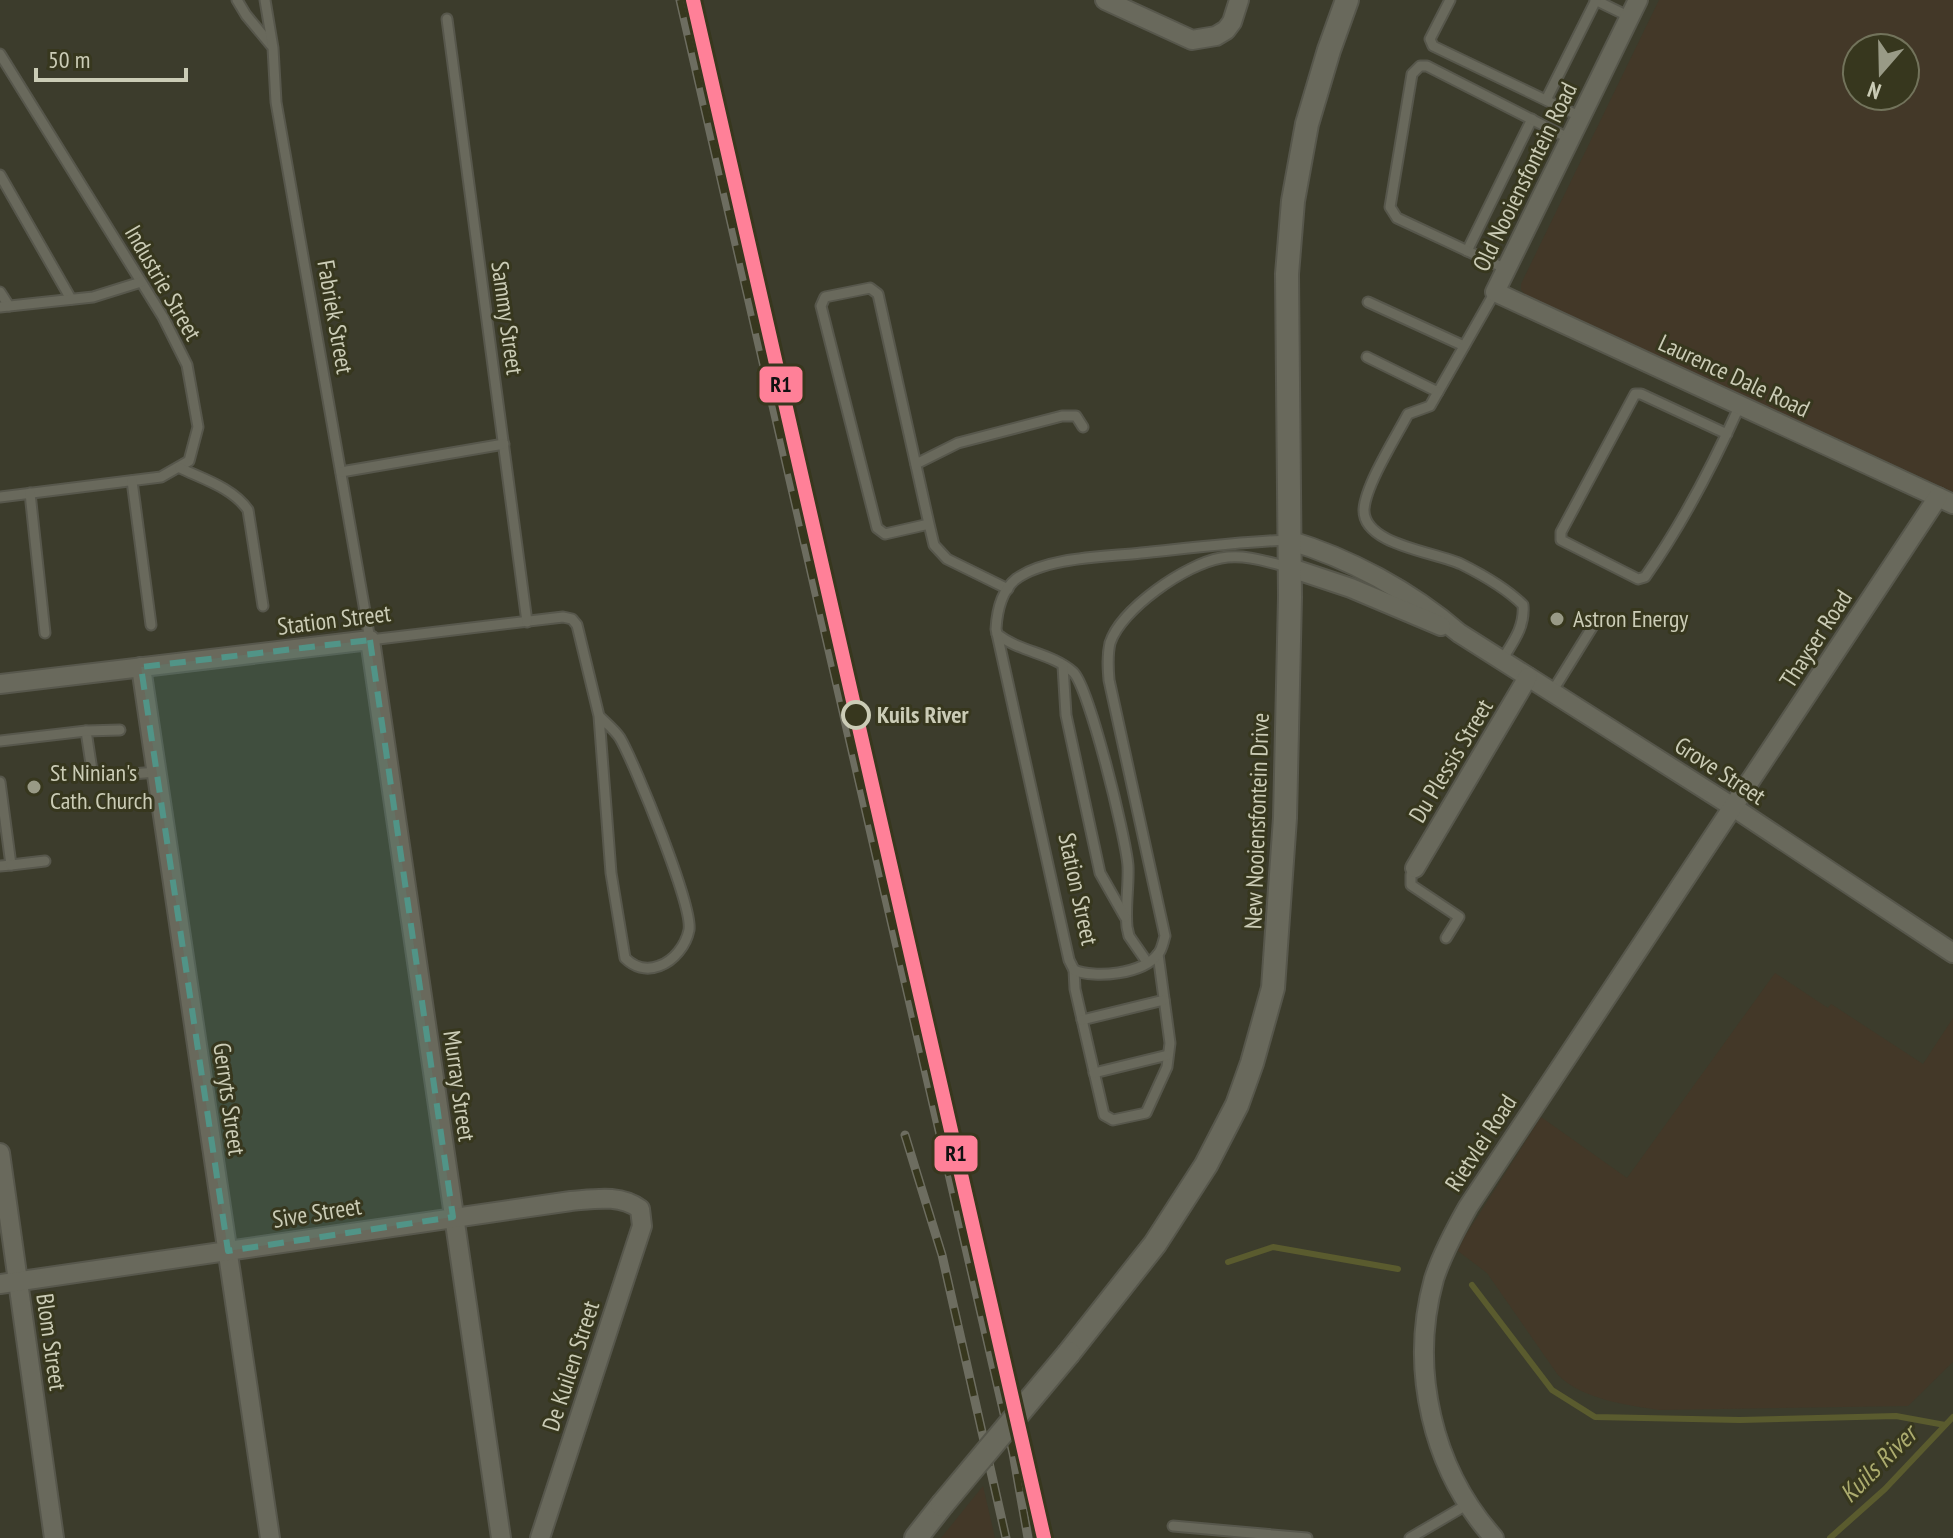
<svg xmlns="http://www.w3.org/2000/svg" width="1953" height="1538" viewBox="0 0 1953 1538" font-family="'PT Sans Narrow',sans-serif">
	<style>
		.green { fill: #433828; fill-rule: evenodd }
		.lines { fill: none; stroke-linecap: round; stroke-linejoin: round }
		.stream { stroke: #5a5b2e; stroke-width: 6 }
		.service-casing { stroke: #57574c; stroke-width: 13 }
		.minor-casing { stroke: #57574c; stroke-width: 22 }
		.tertiary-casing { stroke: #57574c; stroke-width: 26 }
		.service { stroke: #69695c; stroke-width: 9 }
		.minor { stroke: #69695c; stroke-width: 18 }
		.tertiary { stroke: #69695c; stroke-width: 22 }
		.rail-casing { stroke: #6d6d60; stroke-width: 9 }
		.rail { stroke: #37371e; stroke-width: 6; stroke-dasharray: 18; stroke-linecap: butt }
		.tertiary-bridge-casing { stroke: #57574c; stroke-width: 26; stroke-linecap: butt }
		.tertiary-bridge { stroke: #69695c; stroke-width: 22 }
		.rail-1-casing { stroke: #37371e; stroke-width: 20 }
		.rail-1 { stroke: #ff8098; stroke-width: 14 }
		.marked { fill: #519487; fill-opacity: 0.2; stroke: #519487; stroke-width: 6; stroke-dasharray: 16 10; stroke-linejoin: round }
		.poi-dot { fill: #999a86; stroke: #37371e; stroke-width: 3 }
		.stop-dot { fill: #37371e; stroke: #cbccb6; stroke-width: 4 }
		.labels { text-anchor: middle; stroke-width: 6; stroke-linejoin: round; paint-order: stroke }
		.street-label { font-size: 24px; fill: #cbccb6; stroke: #37371e }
		.poi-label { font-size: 24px; fill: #cbccb6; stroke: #37371e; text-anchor: start }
		.stop-label { font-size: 24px; font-weight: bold; fill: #cbccb6; stroke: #37371e; text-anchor: start }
		.water-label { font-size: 26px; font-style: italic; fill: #acac6e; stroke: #37371e }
		.line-badge { stroke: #37371e; stroke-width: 3 }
		.pale-badge-label { font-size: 22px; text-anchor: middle; font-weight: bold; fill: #111 }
	</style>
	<rect width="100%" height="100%" fill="#3c3c2c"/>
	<!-- green -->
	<g class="green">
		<path d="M 1659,0 L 1953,0 L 1953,492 L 1526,295 L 1521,290 L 1521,284 ZM 1905,48 L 1905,96 L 1857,96 L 1857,48 Z"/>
		<path d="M 1775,973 L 1828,1008 L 1831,1004 L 1923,1064 L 1953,1018 L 1953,1362 L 1908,1406 L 1659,1410 C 1626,1405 1582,1399 1558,1375 L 1487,1273 L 1458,1251 L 1465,1236 L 1541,1117 L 1627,1178 Z"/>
		<polygon points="983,1486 995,1538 941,1538"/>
	</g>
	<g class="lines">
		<!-- stream -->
		<g class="stream">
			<polyline points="1228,1262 1273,1247 1398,1269"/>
			<polyline points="1472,1285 1552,1390 1595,1417 1740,1420 1896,1416 1945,1425"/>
			<polyline points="1830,1538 1885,1489 1953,1417"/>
		</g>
		<defs>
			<g id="service">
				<polyline points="237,0 246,15 271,45"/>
				<path d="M 265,0 L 273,48 L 276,102 L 370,640 L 563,617 L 572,619 L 577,625 L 599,716 L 611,873 L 625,958 C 634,967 646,971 659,966 C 674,961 686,945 689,930 C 693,906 635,764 620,738 C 615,730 606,723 599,716"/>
				<polyline points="1450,0 1430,39 1433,46 1581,117"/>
				<polyline points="1595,0 1630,17"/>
				<polyline points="447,19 527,622"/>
				<polyline points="0,54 163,317 187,365 198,427 189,461 161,477 0,497"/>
				<polyline points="1546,100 1596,0"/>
				<polyline points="0,175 71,299"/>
				<polyline points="1467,251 1532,119"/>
				<polyline points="1506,269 1397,218 1390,207 1412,74 1420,66 1427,66 1570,139"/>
				<polyline points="0,292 9,306"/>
				<polyline points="1368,302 1464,346"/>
				<polyline points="0,307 93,297 141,282"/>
				<polyline points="1367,357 1438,392 1495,292"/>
				<path d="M 1438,392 L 1430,406 L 1408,414 C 1396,437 1366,484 1364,509 C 1362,545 1436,552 1461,564 C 1481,574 1507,589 1523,605 C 1525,627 1513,642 1502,660"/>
				<path d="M 1727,434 L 1641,394 L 1635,394 L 1561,532 L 1561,540 L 1638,579 L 1645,577 C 1683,523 1713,465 1740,405"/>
				<polyline points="916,464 958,443 1062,416 1076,416 1083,427"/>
				<path d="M 180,468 C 203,479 233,488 248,510 L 263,606"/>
				<polyline points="341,472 504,444"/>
				<polyline points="132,481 151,625"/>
				<polyline points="30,493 45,633"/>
				<polyline points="929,524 885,534 877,528 821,306 825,297 870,288 878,294 929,524 934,545 947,559 1008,589"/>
				<path d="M 997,634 C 1019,652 1052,653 1073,672 C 1089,686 1126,838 1128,866 C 1129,886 1125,906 1127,927 L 1129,936 L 1147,962"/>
				<polyline points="1063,666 1066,715 1100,873 1125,917"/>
				<polyline points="1552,692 1596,621"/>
				<polyline points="86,731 93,777 157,772"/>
				<polyline points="0,741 86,731 120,730"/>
				<polyline points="0,782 11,865 0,866"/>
				<polyline points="11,865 45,861"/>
				<polyline points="1415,868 1411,875 1411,885 1459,917 1446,938"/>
				<path d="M 1158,954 L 1170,1043 L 1167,1067 L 1146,1113 L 1113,1120 L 1104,1115 L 1075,989 L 1074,970 L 1069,960 L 996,629 C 997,611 1001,591 1016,579 C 1046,557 1105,557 1141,553 C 1190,548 1239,542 1288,540"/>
				<path d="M 1074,970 C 1095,979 1143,974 1158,954 C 1162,950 1163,942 1165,936 L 1109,680 C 1108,668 1107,656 1110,643 C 1121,609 1186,564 1221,558 C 1244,554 1265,561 1288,567"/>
				<polyline points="1082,1020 1164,1000"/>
				<polyline points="1094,1073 1168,1055"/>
				<polyline points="1173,1526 1307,1538"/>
				<polyline points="1410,1538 1468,1504"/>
			</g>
			<g id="minor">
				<polyline points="1105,0 1192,40 1216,36 1226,30 1232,22 1239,0"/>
				<polyline points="1638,0 1495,292 1953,504"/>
				<path d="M 1288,540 C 1349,558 1410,591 1459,633 L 1733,807 L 1953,953"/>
				<polyline points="1288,567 1351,588 1441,626"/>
				<polyline points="141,667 270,1538"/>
				<polyline points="0,684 370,640 501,1538"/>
				<polyline points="1415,868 1528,677"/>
				<polyline points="0,1153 54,1538"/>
				<path d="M 0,1284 L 571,1201 C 595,1199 620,1194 640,1209 L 642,1226 L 540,1538"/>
				<path d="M 1494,1538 C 1432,1469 1409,1369 1434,1279 C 1442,1254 1455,1230 1468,1207 L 1938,497"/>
			</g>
			<g id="tertiary">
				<polyline points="1069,1353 1155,1244 1206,1165 1237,1105 1252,1063 1273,988 1285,818 1290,597 1287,274 1293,201 1307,124 1329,50 1347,0"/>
				<polyline points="916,1538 942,1505"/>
			</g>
		</defs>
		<!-- service casing -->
		<use href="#service" class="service-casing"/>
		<!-- minor casing -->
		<use href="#minor" class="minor-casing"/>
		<!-- tertiary casing -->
		<use href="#tertiary" class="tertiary-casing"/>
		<!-- service -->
		<use href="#service" class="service"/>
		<!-- minor -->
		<use href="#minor" class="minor"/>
		<!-- tertiary -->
		<use href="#tertiary" class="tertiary"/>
		<defs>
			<g id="rail">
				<polyline points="680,0 1013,1453 1028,1538"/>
				<polyline points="905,1135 942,1255 1006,1538"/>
			</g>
		</defs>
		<!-- rail casing -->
		<use href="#rail" class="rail-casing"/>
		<!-- rail -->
		<use href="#rail" class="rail"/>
		<defs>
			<polyline id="tertiary-bridge" points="942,1505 1069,1353"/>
		</defs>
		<!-- tertiary-bridge casing -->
		<use href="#tertiary-bridge" class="tertiary-bridge-casing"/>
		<!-- tertiary-bridge -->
		<use href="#tertiary-bridge" class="tertiary-bridge"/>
		<defs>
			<polyline id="rail-1" points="693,0 1044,1538"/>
		</defs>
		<!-- rail-1 casing -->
		<use href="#rail-1" class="rail-1-casing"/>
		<!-- rail-1 -->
		<use href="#rail-1" class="rail-1"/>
	</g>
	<!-- marked area -->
	<path class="marked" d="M 370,640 L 453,1217 L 228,1251 L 141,667 Z"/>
	<!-- markers -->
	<g class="poi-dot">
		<circle cx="1557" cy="619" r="8"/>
		<circle cx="34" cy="787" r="8"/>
	</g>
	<circle class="stop-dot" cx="856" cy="715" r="13"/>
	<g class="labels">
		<!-- street labels -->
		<g class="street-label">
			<text transform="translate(1525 177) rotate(-64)" y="8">Old Nooiensfontein Road</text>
			<text transform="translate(163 283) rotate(60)" y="8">Industrie Street</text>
			<text transform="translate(335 317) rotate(80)" y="8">Fabriek Street</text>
			<text transform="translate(507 318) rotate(82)" y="8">Sammy Street</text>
			<text transform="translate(1734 376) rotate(25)" y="8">Laurence Dale Road</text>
			<text transform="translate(334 620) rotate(-7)" y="8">Station Street</text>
			<text transform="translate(1816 639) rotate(-57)" y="8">Thayser Road</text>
			<text transform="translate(1451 761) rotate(-59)" y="8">Du Plessis Street</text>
			<text transform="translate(1720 771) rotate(33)" y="8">Grove Street</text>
			<text transform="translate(1257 821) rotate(-88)" y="8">New Nooiensfontein Drive</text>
			<text transform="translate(1078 889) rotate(78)" y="8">Station Street</text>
			<text transform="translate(459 1086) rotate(82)" y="8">Murray Street</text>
			<text transform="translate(229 1099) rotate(82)" y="8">Gerryts Street</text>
			<text transform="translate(1481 1143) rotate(-57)" y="8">Rietvlei Road</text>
			<text transform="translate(317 1213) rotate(-9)" y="8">Sive Street</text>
			<text transform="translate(51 1342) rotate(82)" y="8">Blom Street</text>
			<text transform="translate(571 1366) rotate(-72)" y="8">De Kuilen Street</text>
		</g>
		<!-- poi labels -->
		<g class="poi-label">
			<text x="1573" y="627">Astron Energy</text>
			<text x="50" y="781">St Ninian's<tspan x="50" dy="28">Cath. Church</tspan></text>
		</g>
		<!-- stop labels -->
		<g class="stop-label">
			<text x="877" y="723">Kuils River</text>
		</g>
		<!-- water labels -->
		<g class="water-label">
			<text transform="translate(1878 1464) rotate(-45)" y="9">Kuils River</text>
		</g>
	</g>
	<g class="line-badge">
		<rect x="758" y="365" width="46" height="39" rx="8" fill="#ff8098"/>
		<rect x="933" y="1134" width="46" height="39" rx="8" fill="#ff8098"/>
	</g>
	<g class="pale-badge-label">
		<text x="781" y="392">R1</text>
		<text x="956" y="1161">R1</text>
	</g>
	<!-- north arrow -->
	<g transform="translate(1881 72) rotate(200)"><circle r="38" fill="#37371e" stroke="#72735b" stroke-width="2"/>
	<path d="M0-6L14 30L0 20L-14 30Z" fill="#999a86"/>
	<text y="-12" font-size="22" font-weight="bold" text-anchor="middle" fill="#cbccb6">N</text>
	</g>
	<!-- scale -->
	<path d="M36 68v12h150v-12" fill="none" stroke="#cbccb6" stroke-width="4"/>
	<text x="48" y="68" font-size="24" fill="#cbccb6" stroke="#37371e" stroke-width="6" paint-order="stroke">50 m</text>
</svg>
